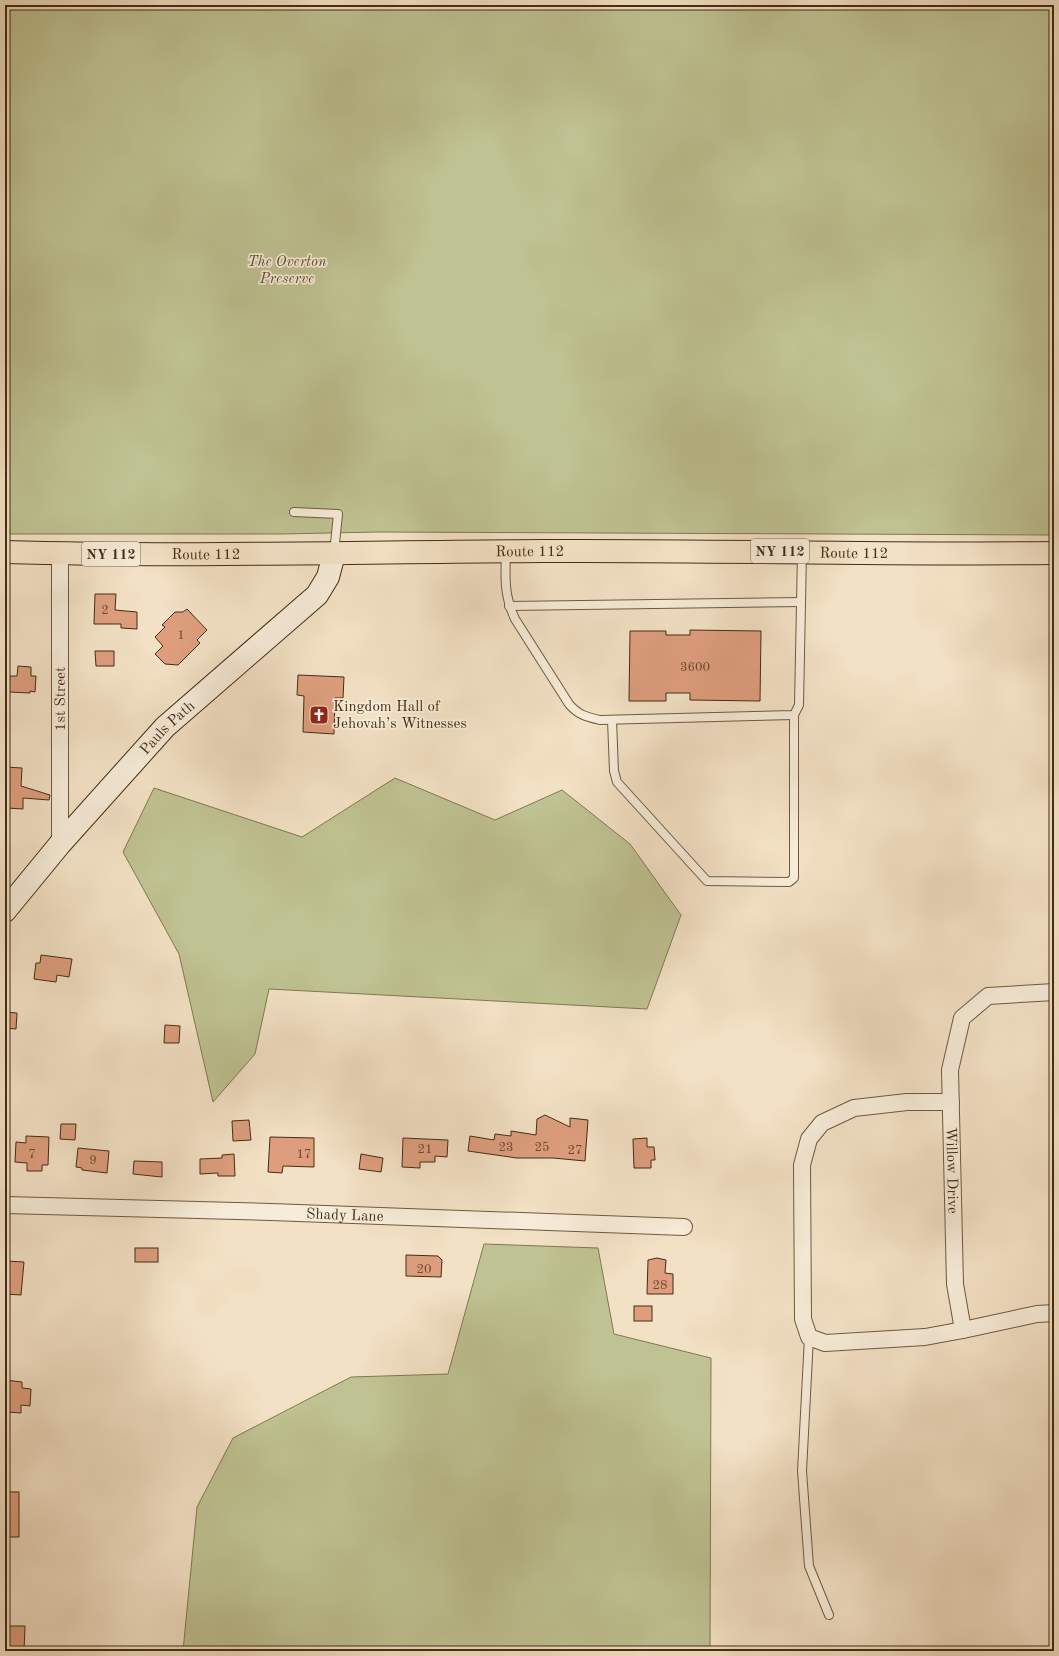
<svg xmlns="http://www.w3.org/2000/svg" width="1059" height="1656" viewBox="0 0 1059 1656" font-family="'Old Standard TT',serif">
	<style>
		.green { fill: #bfc292; stroke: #817852 }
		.building { fill: #de9e7e; stroke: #432d12 }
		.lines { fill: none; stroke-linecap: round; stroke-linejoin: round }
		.lane-casing { stroke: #6f5a3f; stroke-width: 10 }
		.street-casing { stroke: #6f5a3f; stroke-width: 18 }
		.secondary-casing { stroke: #432d12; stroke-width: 24 }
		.primary-casing { stroke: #432d12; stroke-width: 24 }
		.lane { stroke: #f7ecd9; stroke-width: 8 }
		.street { stroke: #f7ecd9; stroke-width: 16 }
		.secondary { stroke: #f7ecd9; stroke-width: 22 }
		.primary { stroke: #f3e1c5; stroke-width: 22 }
		.labels { text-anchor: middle; stroke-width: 3.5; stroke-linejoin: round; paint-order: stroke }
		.number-label { font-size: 13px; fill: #6a492d }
		.shield { fill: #f7ecd9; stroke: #79664e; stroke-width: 1 }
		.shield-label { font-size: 14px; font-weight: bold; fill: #432d12 }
		.park-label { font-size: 15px; font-style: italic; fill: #5c4b2c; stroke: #f7ecd9 }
		.street-label { font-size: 15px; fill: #432d12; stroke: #f7ecd9 }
		.poi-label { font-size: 15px; fill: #432d12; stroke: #f7ecd9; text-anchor: start }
	</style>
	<rect width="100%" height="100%" fill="#f3e1c5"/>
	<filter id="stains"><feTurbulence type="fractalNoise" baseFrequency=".005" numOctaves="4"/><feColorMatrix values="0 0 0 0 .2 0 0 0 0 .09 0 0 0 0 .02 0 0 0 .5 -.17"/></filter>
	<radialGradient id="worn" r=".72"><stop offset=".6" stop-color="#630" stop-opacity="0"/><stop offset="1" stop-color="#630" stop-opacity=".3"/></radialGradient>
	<!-- green -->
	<g class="green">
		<polygon points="5,5 1054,5 1054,535 377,532 281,534 5,534"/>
		<polygon points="395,778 495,820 562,790 630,844 681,915 647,1009 269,989 255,1054 213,1102 179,954 123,852 154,788 302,837"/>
		<polygon points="484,1244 598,1248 614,1334 711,1358 710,1651 183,1651 197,1507 233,1438 351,1377 448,1374"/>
	</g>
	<!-- building -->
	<g class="building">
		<polygon points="95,594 116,594 115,610 137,612 137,629 121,628 121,624 94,624"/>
		<polygon points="187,609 207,630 197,640 200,643 178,665 165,664 155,654 163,646 155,637 165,627 162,625 175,612 183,612"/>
		<polygon points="690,630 761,631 760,701 690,700 690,693 666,693 666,701 629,701 630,631 666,631 666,635 690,635"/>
		<polygon points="95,651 114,651 114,666 96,666"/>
		<polygon points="18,666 31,667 31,676 36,676 35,692 30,691 30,693 9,692 10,676 17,676"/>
		<polygon points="298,675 344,677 343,698 335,698 334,734 303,732 304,696 297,695"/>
		<polygon points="5,767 22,768 21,786 50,795 49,800 23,798 23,809 7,808 7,800 5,800"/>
		<polygon points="41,955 72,959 69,977 57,975 56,982 34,979 36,963 40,963"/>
		<polygon points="5,1012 17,1013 16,1029 5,1028"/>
		<polygon points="165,1025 180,1026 179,1043 164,1043"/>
		<polygon points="545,1115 570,1127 570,1118 588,1120 585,1161 553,1158 517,1158 468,1151 470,1136 494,1140 495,1134 511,1136 511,1131 536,1135 537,1119"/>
		<polygon points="249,1120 251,1140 233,1141 232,1121"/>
		<polygon points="61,1124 76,1124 75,1140 60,1139"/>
		<polygon points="26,1136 49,1137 48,1165 42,1165 42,1171 27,1171 27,1163 15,1162 16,1142 26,1143"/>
		<polygon points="270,1137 314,1138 314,1167 283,1166 282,1173 268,1172"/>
		<polygon points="403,1138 448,1140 447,1157 435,1156 435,1162 420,1162 420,1168 402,1167"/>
		<polygon points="647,1138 647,1147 654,1147 655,1160 651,1160 651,1168 634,1168 633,1139"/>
		<polygon points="78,1148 109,1151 107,1173 82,1170 82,1168 76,1167"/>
		<polygon points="234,1154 235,1176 218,1176 218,1173 200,1174 200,1159 222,1158 222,1155"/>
		<polygon points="361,1154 383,1158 381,1172 359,1169"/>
		<polygon points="134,1161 162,1162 162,1177 133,1174"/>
		<rect x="135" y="1248" width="23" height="14"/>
		<polygon points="406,1255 438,1256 442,1260 441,1277 406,1276"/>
		<polygon points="657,1258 666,1260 665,1273 673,1274 673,1294 647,1294 648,1260"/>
		<polygon points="6,1261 24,1262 21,1295 5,1294"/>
		<rect x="634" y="1306" width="18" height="15"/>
		<polygon points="5,1380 22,1382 22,1388 31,1389 30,1406 21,1405 21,1413 6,1412 6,1410 5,1410"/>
		<rect x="5" y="1492" width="14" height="45"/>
		<polygon points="5,1626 25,1626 24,1651 5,1650"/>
	</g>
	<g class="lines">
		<defs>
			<g id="lane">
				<polyline points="294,512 338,514 334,553"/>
				<path d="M 506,552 C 505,577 504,596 515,619 L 569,704 C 578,715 587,717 600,720 L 794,715 L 799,705 L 802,552"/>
				<polyline points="509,606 801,602"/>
				<polyline points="612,720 614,771 617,782 707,881 789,882 794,878 794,715"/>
				<polyline points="809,1337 802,1471 809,1566 829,1615"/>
			</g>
			<g id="street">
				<polyline points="60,554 60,844"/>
				<path id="s1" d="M 1054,992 L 988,996 L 962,1018 L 950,1070 L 955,1284 L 963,1330 L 1037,1314 L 1054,1313"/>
				<polyline points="951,1102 907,1102 854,1108 822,1123 809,1139 802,1165 803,1319 809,1337 825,1343 925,1337 963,1330"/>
				<path id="s2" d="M 5,1205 L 271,1212 L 684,1227"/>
			</g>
			<g id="secondary">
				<path id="s3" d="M 5,911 L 60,844 L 165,727 L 317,595 L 328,577 L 334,554"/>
			</g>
			<g id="primary">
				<path id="s4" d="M 5,552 C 184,557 363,552 543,551 C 713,550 884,555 1054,553"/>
			</g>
		</defs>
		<!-- lane casing -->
		<use href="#lane" class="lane-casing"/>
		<!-- street casing -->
		<use href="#street" class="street-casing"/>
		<!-- secondary casing -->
		<use href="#secondary" class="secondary-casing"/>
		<!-- primary casing -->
		<use href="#primary" class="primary-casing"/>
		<!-- lane -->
		<use href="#lane" class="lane"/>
		<!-- street -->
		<use href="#street" class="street"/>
		<!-- secondary -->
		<use href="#secondary" class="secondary"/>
		<!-- primary -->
		<use href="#primary" class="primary"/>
	</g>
	<!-- icons -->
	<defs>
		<symbol id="church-square" viewBox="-11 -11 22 22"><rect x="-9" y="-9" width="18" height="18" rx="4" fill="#8f2418" stroke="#f7ecd9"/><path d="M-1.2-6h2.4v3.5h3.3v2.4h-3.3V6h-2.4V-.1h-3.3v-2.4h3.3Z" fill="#fff"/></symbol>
	</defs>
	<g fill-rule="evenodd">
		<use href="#church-square" x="308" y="704" width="22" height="22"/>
	</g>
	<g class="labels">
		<!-- number labels -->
		<g class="number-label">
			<text x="105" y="614">2</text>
			<text x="181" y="639">1</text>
			<text x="695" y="671">3600</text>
			<text x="506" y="1151">23</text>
			<text x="542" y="1151">25</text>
			<text x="425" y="1153">21</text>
			<text x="575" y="1154">27</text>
			<text x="32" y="1158">7</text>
			<text x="304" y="1158">17</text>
			<text x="93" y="1164">9</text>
			<text x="424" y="1273">20</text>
			<text x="660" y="1289">28</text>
		</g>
		<!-- shield labels -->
		<g class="shield">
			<rect x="751" y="539" width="58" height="24" rx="3"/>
			<rect x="82" y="542" width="58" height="24" rx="3"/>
		</g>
		<g class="shield-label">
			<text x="780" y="556">NY 112</text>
			<text x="111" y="559">NY 112</text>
		</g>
		<!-- park labels -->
		<g class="park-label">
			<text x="287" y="266">The Overton<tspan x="287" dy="17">Preserve</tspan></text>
		</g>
		<!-- street labels -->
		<g class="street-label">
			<text dy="5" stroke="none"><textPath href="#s4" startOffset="525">Route 112</textPath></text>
			<text dy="5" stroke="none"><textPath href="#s4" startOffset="849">Route 112</textPath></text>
			<text dy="5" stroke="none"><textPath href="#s4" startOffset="201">Route 112</textPath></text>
			<text transform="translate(60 699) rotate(-90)" y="5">1st Street</text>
			<text dy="5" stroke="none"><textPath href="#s3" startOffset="245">Pauls Path</textPath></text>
			<text dy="5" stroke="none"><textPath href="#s1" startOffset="254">Willow Drive</textPath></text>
			<text dy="5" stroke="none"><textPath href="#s2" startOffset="340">Shady Lane</textPath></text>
		</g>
		<!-- poi labels -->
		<g class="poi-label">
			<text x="333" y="711">Kingdom Hall of<tspan x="333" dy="17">Jehovah’s Witnesses</tspan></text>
		</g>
	</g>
	<!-- margin -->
	<rect width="1059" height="1656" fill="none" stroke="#f3e1c5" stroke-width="20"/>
	<rect x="6" y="6" width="1047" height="1644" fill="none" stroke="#432d12" stroke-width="2"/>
	<rect x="10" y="10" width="1039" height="1636" fill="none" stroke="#432d12"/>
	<rect width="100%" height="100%" filter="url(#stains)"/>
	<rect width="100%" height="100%" fill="url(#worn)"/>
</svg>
